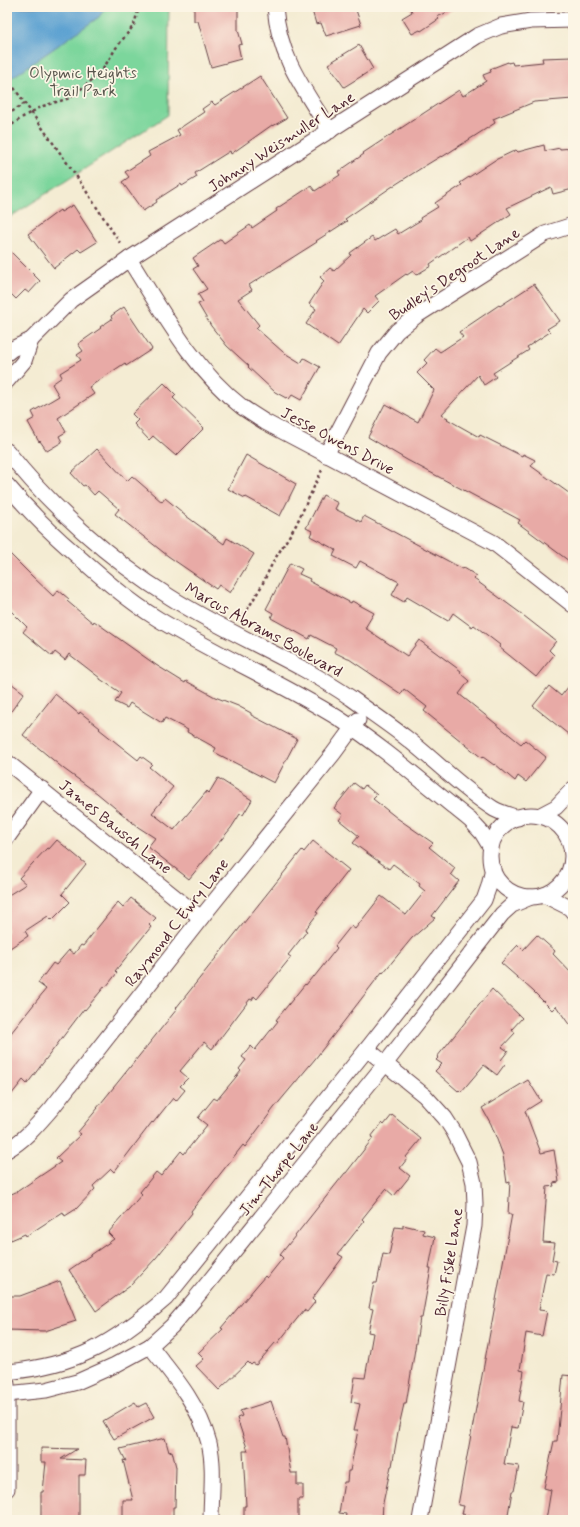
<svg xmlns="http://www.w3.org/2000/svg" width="580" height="1527" viewBox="0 0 580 1527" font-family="Mynerve,sans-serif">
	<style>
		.green { fill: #7cd69c; stroke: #637a64 }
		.water { fill: #5ba1d1; stroke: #52607e }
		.building { fill: #e8aaa6 }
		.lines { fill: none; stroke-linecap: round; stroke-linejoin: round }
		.minor-casing { stroke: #643e44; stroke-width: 17 }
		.path { stroke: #643e44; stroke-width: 2.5; stroke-dasharray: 3 3; stroke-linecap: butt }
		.minor { stroke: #fff; stroke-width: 15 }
		.labels { text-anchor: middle; stroke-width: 3.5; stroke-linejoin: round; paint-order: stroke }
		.park-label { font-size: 16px; fill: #59564d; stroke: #fcf5e5 }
		.street-label { font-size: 16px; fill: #4a1f2b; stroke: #fcf5e5 }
	</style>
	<rect width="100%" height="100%" fill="#fcf5e5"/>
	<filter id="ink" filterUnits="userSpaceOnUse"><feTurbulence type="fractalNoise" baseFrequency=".025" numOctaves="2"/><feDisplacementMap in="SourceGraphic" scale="8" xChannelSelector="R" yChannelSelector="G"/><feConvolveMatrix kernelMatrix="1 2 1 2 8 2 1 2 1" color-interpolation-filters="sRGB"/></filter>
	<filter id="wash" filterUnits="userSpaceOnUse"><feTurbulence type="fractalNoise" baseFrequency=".012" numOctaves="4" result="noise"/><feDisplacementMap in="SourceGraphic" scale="16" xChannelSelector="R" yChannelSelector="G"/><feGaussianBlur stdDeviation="0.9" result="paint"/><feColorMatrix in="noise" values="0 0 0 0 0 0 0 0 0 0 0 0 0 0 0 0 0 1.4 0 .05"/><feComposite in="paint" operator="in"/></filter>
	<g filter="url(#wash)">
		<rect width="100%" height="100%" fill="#f4ecd3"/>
		<!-- green -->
		<polygon class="green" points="7,7 169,7 168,115 7,219"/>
		<!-- water -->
		<polygon class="water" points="7,7 106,7 99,17 7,81"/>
		<g id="blocks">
			<!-- building -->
			<g class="building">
				<polygon points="194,7 238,7 238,30 242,44 238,45 241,59 211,67 198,21 194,21"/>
				<polygon points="311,7 355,7 361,25 326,36 321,23 316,24"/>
				<polygon points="410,7 458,7 437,17 439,19 421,31 420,30 412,34 402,18 412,12"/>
				<polygon points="359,45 373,69 344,87 328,64"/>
				<polygon points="573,57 573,99 534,102 493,119 495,123 442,157 441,156 423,167 390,188 345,219 347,221 316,241 317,242 249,285 252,290 238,299 259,325 256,328 283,352 301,363 304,358 320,367 301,400 292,395 289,399 287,397 286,398 275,392 248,367 249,366 227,346 211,326 198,304 203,302 198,294 207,289 193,269 198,266 193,258 221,239 224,243 250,225 252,228 277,211 276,209 311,186 315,191 340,175 338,172 364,154 363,153 459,90 463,96 486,81 483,75 491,72 490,69 508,62 508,63 512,62 513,65 543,62 542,58"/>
				<polygon points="260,76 287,118 273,126 272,125 231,154 230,151 195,173 197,177 182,186 181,184 156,200 157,202 143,211 122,182 129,177 125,172 150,156 148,152 180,135 177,130 204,112 202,109 212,102 215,105"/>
				<polygon points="544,145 545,151 560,148 560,149 573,148 573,189 553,194 551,187 507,208 511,214 484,232 470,241 468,237 430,264 431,266 416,275 413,271 407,275 406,274 375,296 379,301 367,313 363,309 338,346 306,324 316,309 309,304 324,281 320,277 330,268 334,271 351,255 350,253 372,237 375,241 395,229 398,234 421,220 420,218 438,207 435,203 462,185 460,183 495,160 516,150 518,152"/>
				<polygon points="73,205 97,242 81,252 78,249 54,268 28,234 60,210 61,212"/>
				<polygon points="7,248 40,281 29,293 25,290 16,299 7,290"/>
				<polygon points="534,284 560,321 547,329 550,332 527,347 529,350 493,373 496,377 484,385 478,375 441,415 448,418 447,419 479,437 480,435 522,456 523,454 535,460 531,466 573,496 573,564 518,523 520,520 407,460 368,437 385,404 418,422 434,390 417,373 427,363 424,360 435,348 440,352 463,337 459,332 499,305 500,306"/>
				<polygon points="124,307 152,349 126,366 125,363 89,387 94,394 58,418 66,432 59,436 62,442 47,451 40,441 39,442 28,422 35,418 32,412 59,396 52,384 62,377 60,373 81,360 77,355 83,351 78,344 101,328 100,327 112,319 111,316"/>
				<polygon points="164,383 176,395 173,398 204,428 176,456 153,436 149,440 134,424 138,420 132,414"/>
				<polygon points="97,449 127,481 132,476 162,502 165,498 182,512 182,513 224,544 227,538 254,554 230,593 219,585 216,589 168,556 115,514 119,509 98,491 94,495 85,485 83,486 71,473"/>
				<polygon points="246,455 296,484 280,516 246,497 245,498 228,489"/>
				<polygon points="323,495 338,503 335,509 361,522 364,516 463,569 464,568 477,576 474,579 519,612 556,641 549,650 554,655 536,677 499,647 500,645 474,625 472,627 453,613 448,621 407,597 404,602 392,595 399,582 360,561 356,568 333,556 336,550 310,536 312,531 306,528"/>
				<polygon points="7,551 32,576 53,596 58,590 69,599 67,601 93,623 94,621 156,665 185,683 186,681 215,697 238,706 251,713 251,715 297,739 274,783 214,752 216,748 187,732 188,730 165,718 162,723 130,703 127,708 115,702 121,693 100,679 100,678 69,654 65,660 55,652 52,656 23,632 27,627 7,607"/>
				<polygon points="290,563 302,569 299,574 310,579 309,581 351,603 352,601 374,613 365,628 407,656 419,640 461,671 460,673 469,681 459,694 521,744 525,740 546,757 526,782 518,776 515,781 495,764 494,765 483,757 482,758 424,711 427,707 404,689 401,694 349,659 348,659 334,652 336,648 311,635 309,639 271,618 273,613 266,609"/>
				<polygon points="7,680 24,693 7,717"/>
				<polygon points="573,681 573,738 533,706 549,686 561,696"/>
				<polygon points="55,694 79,714 80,712 100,728 99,729 138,760 141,756 152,764 149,767 173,787 152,813 174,830 207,791 209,793 218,778 252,800 243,815 240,814 231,828 189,879 148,847 155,838 138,827 97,793 64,769 23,735"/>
				<polygon points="354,783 362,789 365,785 377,795 373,799 397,818 433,843 429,847 455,868 451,874 459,881 432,916 435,918 412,938 383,973 382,972 315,1059 274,1108 256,1132 245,1147 243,1145 191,1211 192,1213 156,1258 130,1286 96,1311 69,1270 114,1239 108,1233 142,1194 140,1192 156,1172 161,1176 181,1151 184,1154 207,1125 198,1118 214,1098 217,1100 241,1071 239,1069 246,1060 242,1057 251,1046 255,1050 278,1021 276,1020 305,984 306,985 313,976 314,977 337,948 335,946 351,926 355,929 381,896 406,915 425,891 419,886 420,884 393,864 389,869 353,843 359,836 339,820 343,815 334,808"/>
				<polygon points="57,840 86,864 62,894 70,902 52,920 48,916 25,931 28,936 7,950 7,896 26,884 19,878 47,848 49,849"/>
				<polygon points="313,841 349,870 316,912 318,913 305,930 307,931 288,955 291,957 257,999 254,996 252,1000 250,999 212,1049 204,1042 180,1071 188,1078 180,1086 185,1090 176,1101 173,1098 153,1123 152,1122 114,1172 111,1169 93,1186 95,1189 76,1209 65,1216 63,1212 26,1236 25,1234 11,1240 7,1232 7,1196 18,1191 61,1162 56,1158 81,1134 78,1132 98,1108 97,1108 177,1009 176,1008 302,850 304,852"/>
				<polygon points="131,898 156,918 149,925 151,927 115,971 117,973 106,987 105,986 85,1010 84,1009 27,1084 23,1080 7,1100 7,1038 46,989 38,983 53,963 56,965 69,950 74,954 81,945 83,946 118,902 123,907"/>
				<polygon points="537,935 555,951 553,954 573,975 573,1030 556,1006 552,1010 533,991 501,963 518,945 523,950"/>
				<polygon points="492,989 522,1018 512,1029 515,1033 502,1047 508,1051 501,1060 505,1064 497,1075 484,1065 461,1092 459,1090 458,1091 435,1071 442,1064 436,1060 438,1058 437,1057"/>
				<polygon points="528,1080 541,1101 525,1111 541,1153 554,1150 559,1182 553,1183 554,1186 547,1187 543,1242 555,1243 552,1260 557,1261 554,1274 546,1273 539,1310 547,1311 542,1336 526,1333 520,1370 524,1371 519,1401 523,1402 518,1428 511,1427 504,1464 519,1466 514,1491 512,1491 507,1520 498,1520 462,1514 464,1506 458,1505 512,1214 508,1214 510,1182 507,1183 503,1155 491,1124 482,1108"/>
				<polygon points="392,1115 421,1139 406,1157 407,1159 400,1168 410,1176 394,1196 386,1189 362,1219 364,1221 338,1254 343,1257 312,1299 315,1302 307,1312 304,1310 277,1344 275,1343 256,1365 253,1363 251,1365 248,1362 219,1390 196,1366 204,1359 198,1353 223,1329 221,1328 265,1276 267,1278 283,1258 280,1255 345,1173 346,1173 373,1138 371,1137 382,1123 384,1125"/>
				<polygon points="403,1225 424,1230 423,1234 435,1237 429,1268 431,1268 422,1318 420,1318 406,1404 404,1404 399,1426 392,1466 391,1466 383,1503 382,1520 345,1520 346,1514 339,1513 344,1482 347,1482 348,1471 350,1471 358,1430 354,1430 360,1404 351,1402 355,1377 365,1378 373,1333 368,1332 373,1309 369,1308 374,1283 377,1283 383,1254 389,1255 395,1227 403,1228"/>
				<polygon points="60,1281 76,1321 45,1331 7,1330 7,1296 20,1296"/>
				<polygon points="563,1375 573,1376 573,1520 546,1520 551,1490 544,1488 554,1441 557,1441"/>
				<polygon points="271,1401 283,1437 285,1437 291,1473 297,1473 297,1485 303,1485 303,1499 298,1499 298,1520 244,1520 244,1506 246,1506 243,1451 248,1451 237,1418 242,1416 240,1411"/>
				<polygon points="135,1402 138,1407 146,1403 154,1417 114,1439 103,1421"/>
				<polygon points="165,1438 169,1452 172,1451 176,1467 175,1507 173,1507 173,1520 123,1520 123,1500 133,1500 123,1460 126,1461 120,1449"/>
				<polygon points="41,1448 77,1449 61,1459 86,1460 85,1475 79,1475 79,1520 41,1520 41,1492 43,1492 46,1462 41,1462"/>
			</g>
		</g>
	</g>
	<g filter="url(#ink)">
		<use href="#blocks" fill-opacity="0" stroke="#643e44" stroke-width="1"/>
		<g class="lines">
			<defs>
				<g id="minor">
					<path d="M 275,7 C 279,58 304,89 330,131"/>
					<path d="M 129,259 C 162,311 193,369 242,407 C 249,412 257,417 265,422 L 494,543 L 573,605"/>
					<polyline points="7,353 12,349 31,340 71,300 129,259 477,36 501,26 531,21 573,20"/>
					<polyline points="7,381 24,361 31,340"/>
					<path d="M 7,451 C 51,507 110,560 170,597 C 228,634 294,659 351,698 C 369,711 387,723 405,737 C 435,760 462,789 494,809 C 501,813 510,815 518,818"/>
					<polyline points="326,455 379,353 397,331 416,316 545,234 573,225"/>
					<path d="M 7,485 C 27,509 49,531 73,552 C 100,576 127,600 158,619 C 217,655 280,682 338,718 C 385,748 427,786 470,820 L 482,833 L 491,848"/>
					<polyline points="7,762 201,918"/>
					<circle cx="531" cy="856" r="41"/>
					<polyline points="539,816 556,807 573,789"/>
					<polyline points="7,838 42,789"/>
					<polyline points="544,895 570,908 573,912"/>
					<polyline points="367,1049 425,1096 445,1118 454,1132 469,1162 474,1183 475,1204 474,1226 420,1520"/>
					<path d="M 7,1150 C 25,1140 38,1124 52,1108 L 201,918 L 333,754 L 358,720"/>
					<path d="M 150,1346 C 174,1376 199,1405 209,1443 C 215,1467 211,1495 211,1520"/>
					<path d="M 7,1372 C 78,1365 113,1344 166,1298 L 367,1049 L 484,900 L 489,886 L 493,869"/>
					<polyline points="7,1394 46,1390 77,1382 115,1365 150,1346 172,1326 195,1299 385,1064 502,914 512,905 531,897"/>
					<polyline points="7,1489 7,1384"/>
				</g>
			</defs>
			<!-- minor casing -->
			<use href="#minor" class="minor-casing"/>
			<!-- path -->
			<g class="path">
				<polyline points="7,78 75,174 122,246"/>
				<polyline points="7,115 25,103"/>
				<polyline points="7,128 26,115 43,106 70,98 93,79 103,69 116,48 134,25 139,7"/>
				<polyline points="241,620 261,587 273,562 296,525 322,470"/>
			</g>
			<!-- minor -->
			<use href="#minor" class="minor"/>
		</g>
	</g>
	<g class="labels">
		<!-- park labels -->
		<g class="park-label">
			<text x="83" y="78">Olypmic Heights<tspan x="83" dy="18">Trail Park</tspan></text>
		</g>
		<!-- street labels -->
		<g class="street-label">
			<text transform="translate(281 141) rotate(-33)" y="6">Johnny Weismuller Lane</text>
			<text transform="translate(454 273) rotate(-34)" y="6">Budley's Degroot Lane</text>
			<text transform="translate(338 440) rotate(28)" y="6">Jesse Owens Drive</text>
			<text transform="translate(264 629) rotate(29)" y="6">Marcus Abrams Boulevard</text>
			<text transform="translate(116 826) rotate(39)" y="6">James Bausch Lane</text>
			<text transform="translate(176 922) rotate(-52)" y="6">Raymond C Ewry Lane</text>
			<text transform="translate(278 1168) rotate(-51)" y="6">Jim Thorpe Lane</text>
			<text transform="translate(448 1262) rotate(-81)" y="6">Billy Fiske Lane</text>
		</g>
	</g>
	<!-- margin -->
	<rect width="580" height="1527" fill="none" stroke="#fcf5e5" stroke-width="24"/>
</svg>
